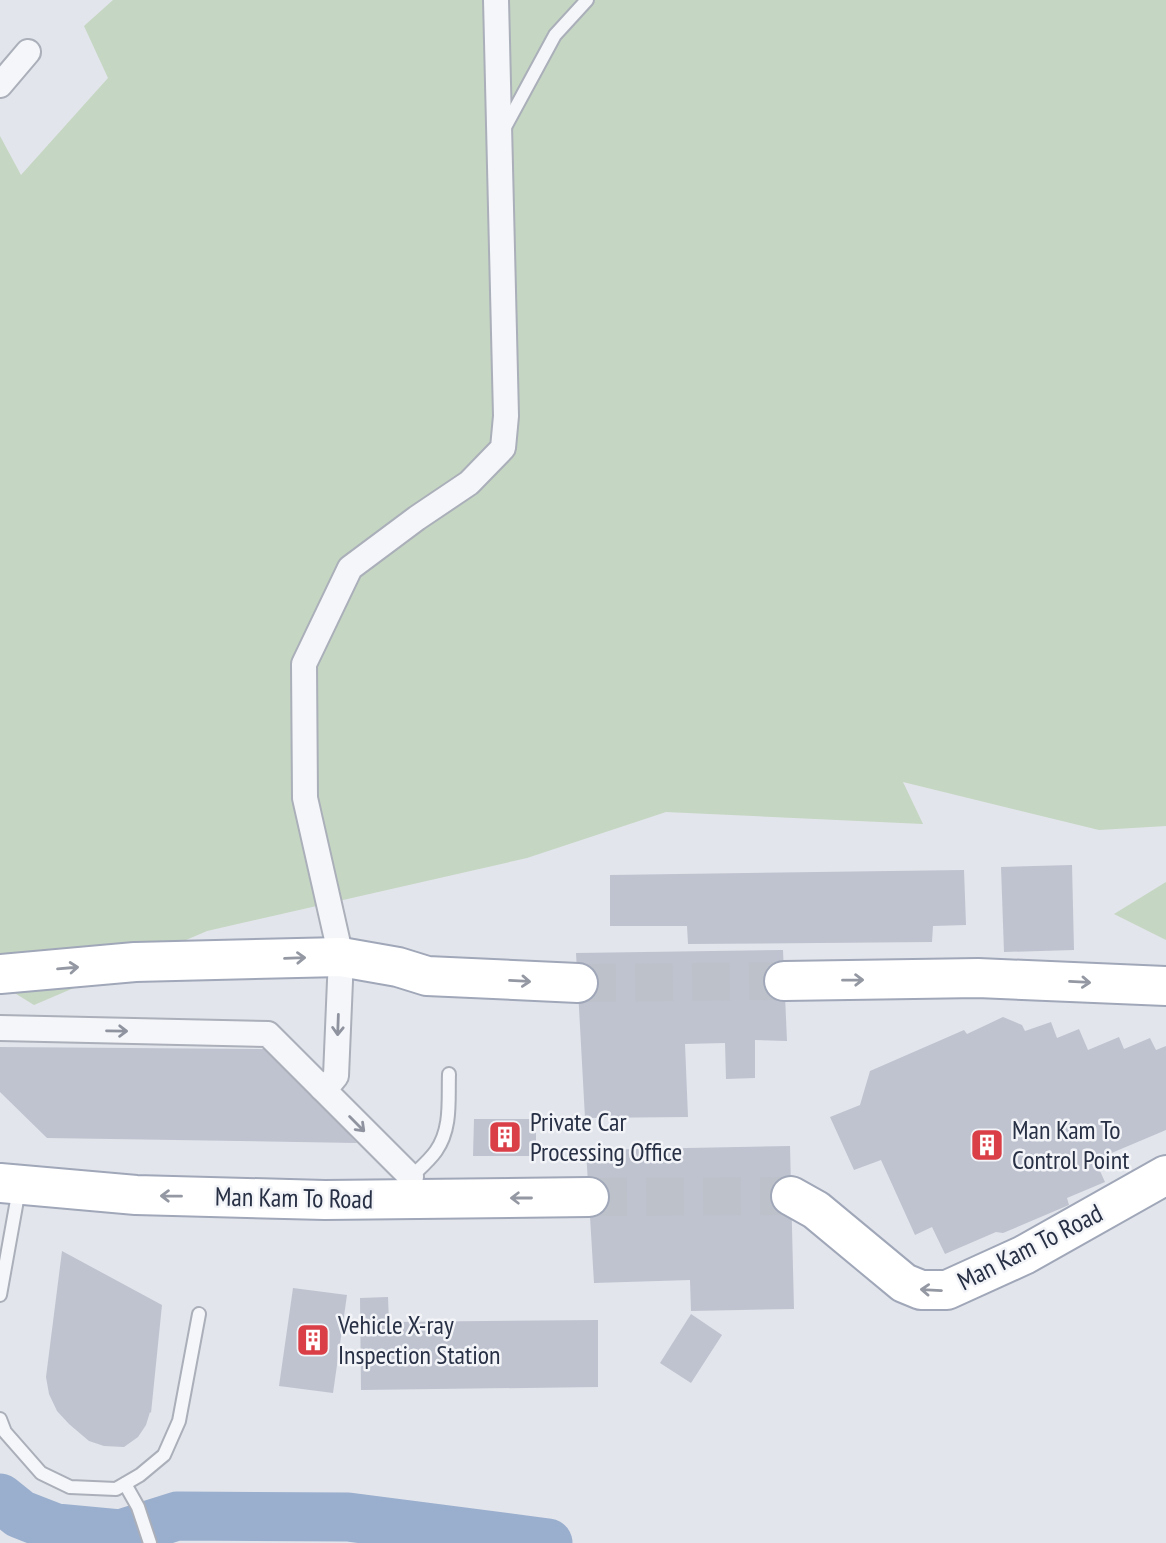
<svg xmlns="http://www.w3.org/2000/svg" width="1166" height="1543" viewBox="0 0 1166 1543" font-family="'PT Sans Narrow',sans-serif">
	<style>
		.green { fill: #c5d6c2 }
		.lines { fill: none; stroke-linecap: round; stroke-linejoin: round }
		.river { stroke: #9aaece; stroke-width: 49 }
		.building { fill: #bfc3cf }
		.primary-tunnel { stroke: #bdc1ca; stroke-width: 38; stroke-dasharray: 38 19; stroke-linecap: butt }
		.service-casing { stroke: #aaafb9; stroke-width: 16 }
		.minor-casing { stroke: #aaafb9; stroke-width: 28 }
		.primary-casing { stroke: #a0a7b8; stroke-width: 42 }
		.service { stroke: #f5f6f9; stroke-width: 12 }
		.minor { stroke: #f5f6f9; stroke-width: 24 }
		.primary { stroke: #fff; stroke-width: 38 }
		.oneway { stroke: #9498a2 }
		.oneway2 { stroke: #8e939f }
		.labels { text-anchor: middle; stroke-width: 5; stroke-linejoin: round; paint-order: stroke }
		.poi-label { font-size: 26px; fill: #283045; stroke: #f2f4f8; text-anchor: start }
		.street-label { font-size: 26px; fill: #283045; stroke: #f2f4f8 }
	</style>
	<rect width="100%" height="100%" fill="#e2e5eb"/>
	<!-- green -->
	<g class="green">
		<polygon points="113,0 1166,0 1166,826 1099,830 903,782 923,824 666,812 527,858 207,931 34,1005 0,984 0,136 21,175 108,78 84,26"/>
		<polygon points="1166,882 1166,940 1114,914"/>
	</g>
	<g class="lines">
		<!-- river -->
		<polyline class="river" points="0,1498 20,1514 56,1528 120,1534 177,1516 348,1517 548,1543"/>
	</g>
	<!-- building -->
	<g class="building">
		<polygon points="1072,865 1074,950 1004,952 1001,867"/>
		<polygon points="964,870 966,925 933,926 932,942 688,944 687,926 610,926 610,875"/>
		<polygon points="783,950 787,1041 755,1040 755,1078 726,1079 725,1043 685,1044 688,1117 585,1118 576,953"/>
		<polygon points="1003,1017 1022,1025 1025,1031 1051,1022 1057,1038 1079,1029 1088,1050 1119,1037 1124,1049 1150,1038 1156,1050 1166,1046 1166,1130 1095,1160 1105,1182 1067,1198 1069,1205 1003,1233 996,1232 945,1254 932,1227 915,1235 881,1160 854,1170 830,1117 860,1105 870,1071 964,1030 967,1034"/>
		<polygon points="0,1047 270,1049 357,1143 47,1138 0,1092"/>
		<polygon points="474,1119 536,1119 536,1156 473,1156"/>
		<polygon points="790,1146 794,1309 691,1311 690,1280 594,1283 586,1150"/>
		<polygon points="62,1251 162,1305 151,1413 150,1412 146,1425 138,1437 124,1447 104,1446 89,1441 69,1424 57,1411 49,1394 46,1377"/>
		<polygon points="293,1288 347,1295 333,1393 279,1386"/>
		<polygon points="388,1297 389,1322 598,1320 598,1387 361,1390 360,1298"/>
		<polygon points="691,1314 722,1335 691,1383 660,1363"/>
	</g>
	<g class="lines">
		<!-- primary-tunnel -->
		<g class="primary-tunnel">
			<polyline points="578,983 784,981"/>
			<polyline points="589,1197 791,1196"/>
		</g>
		<defs>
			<g id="service">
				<polyline points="503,131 555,35 587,0"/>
				<path d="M 409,1179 C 418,1170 429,1161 436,1151 C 452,1128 448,1100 449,1074"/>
				<polyline points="0,1295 19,1189"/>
				<polyline points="0,1419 5,1432 41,1473 70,1487 116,1489 140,1475 164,1455 179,1421 199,1314"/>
				<polyline points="125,1484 138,1507 150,1543"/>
			</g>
			<g id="minor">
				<polyline points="0,85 28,52"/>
				<polyline points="0,1028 268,1034 411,1177"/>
				<polyline points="322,1088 331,1082 336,1076 341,957 305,798 304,664 350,568 417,518 469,483 503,448 506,416 496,0"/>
			</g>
			<g id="primary">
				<polyline points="0,974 135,962 341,957 398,967 427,976 578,983"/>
				<polyline points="784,981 978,978 1166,986"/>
				<polyline points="0,1183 136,1195 325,1200 589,1197"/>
				<polyline points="791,1196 816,1210 904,1283 921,1290 947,1290 1024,1255 1166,1175"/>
			</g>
		</defs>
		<!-- service casing -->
		<use href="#service" class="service-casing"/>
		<!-- minor casing -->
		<use href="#minor" class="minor-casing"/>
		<!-- primary casing -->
		<use href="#primary" class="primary-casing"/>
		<!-- service -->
		<use href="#service" class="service"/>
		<!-- minor -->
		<use href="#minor" class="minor"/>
		<!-- primary -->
		<use href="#primary" class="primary"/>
	</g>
	<!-- one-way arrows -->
	<defs><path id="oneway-shaft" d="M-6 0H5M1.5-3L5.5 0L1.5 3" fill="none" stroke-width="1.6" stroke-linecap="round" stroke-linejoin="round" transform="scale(1.75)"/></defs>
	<g class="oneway">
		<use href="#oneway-shaft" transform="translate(295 958) rotate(-2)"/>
		<use href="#oneway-shaft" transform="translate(68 968) rotate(-5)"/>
		<use href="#oneway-shaft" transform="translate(853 980) rotate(-1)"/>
		<use href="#oneway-shaft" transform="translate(520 981) rotate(3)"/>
		<use href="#oneway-shaft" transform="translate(1080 982) rotate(3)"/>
		<use href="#oneway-shaft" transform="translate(171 1196) rotate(-179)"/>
		<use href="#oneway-shaft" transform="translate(521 1198) rotate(180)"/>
		<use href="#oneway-shaft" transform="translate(931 1290) rotate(-177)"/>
	</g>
	<g class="oneway2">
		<use href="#oneway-shaft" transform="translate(338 1025) rotate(92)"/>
		<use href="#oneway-shaft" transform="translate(117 1031) rotate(1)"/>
		<use href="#oneway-shaft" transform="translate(357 1124) rotate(45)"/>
	</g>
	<!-- icons -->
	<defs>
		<symbol id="building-square" viewBox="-11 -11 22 22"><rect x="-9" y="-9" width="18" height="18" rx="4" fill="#da3e46" stroke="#f2f4f8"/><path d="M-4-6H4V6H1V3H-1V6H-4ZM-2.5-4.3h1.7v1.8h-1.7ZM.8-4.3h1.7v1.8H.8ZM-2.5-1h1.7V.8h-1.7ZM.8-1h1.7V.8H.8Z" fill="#fff"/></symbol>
	</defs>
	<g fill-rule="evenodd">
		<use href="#building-square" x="486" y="1118" width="38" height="38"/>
		<use href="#building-square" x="968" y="1126" width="38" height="38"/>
		<use href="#building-square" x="294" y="1321" width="38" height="38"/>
	</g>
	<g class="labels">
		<!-- poi labels -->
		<g class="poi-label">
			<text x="530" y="1131">Private Car<tspan x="530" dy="30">Processing Office</tspan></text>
			<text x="1012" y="1139">Man Kam To<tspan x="1012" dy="30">Control Point</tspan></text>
			<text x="338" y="1334">Vehicle X-ray<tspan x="338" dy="30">Inspection Station</tspan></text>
		</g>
		<!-- street labels -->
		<g class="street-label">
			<text transform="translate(294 1198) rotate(1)" y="9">Man Kam To Road</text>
			<text transform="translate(1030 1247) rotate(-27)" y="9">Man Kam To Road</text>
		</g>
	</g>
</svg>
